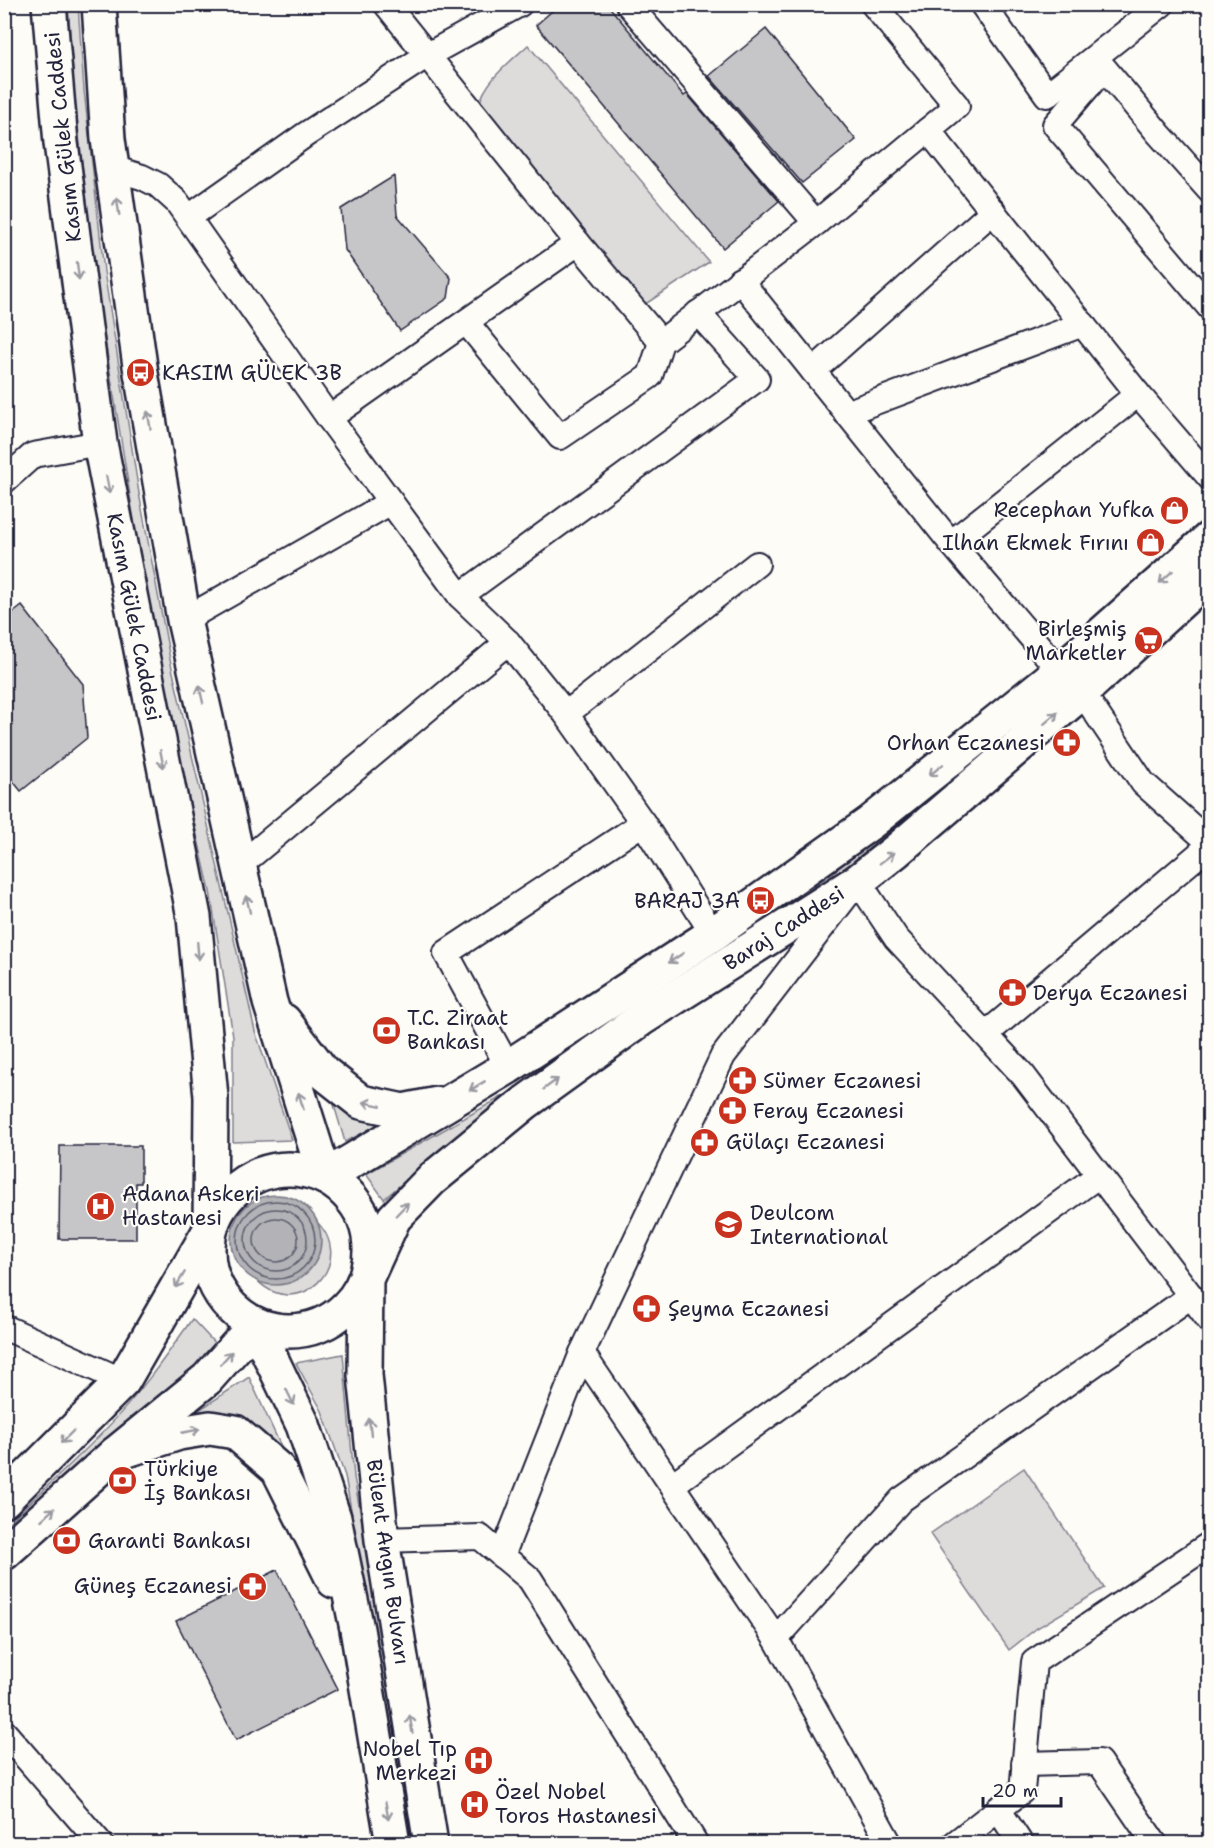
<svg xmlns="http://www.w3.org/2000/svg" width="1214" height="1848" viewBox="0 0 1214 1848" font-family="'Shantell Sans',sans-serif">
	<style>
		.green { fill: #dddcdb; stroke: #807f8b; stroke-width: 1.5 }
		.water { fill: #b2b2b7; stroke: #787885; stroke-width: 1.5 }
		.lines { fill: none; stroke-linecap: round; stroke-linejoin: round }
		.shore { stroke: #5c5c6d; stroke-width: 1.5 }
		.building { fill: #c6c6c8; stroke: #22223b; stroke-width: 1.5 }
		.street-casing { stroke: #22223b; stroke-width: 28 }
		.secondary-casing { stroke: #22223b; stroke-width: 38 }
		.street { stroke: #fdfcf7; stroke-width: 24 }
		.secondary { stroke: #fdfcf7; stroke-width: 33 }
		.oneway { stroke: #9a9aa2 }
		.labels { text-anchor: middle; stroke-width: 4.5; stroke-linejoin: round; paint-order: stroke }
		.street-label { font-size: 21px; fill: #22223b; stroke: #fdfcf7 }
		.poi-label { font-size: 21px; fill: #22223b; stroke: #fdfcf7; text-anchor: start }
	</style>
	<rect width="100%" height="100%" fill="#fdfcf7"/>
	<filter id="ink" filterUnits="userSpaceOnUse"><feTurbulence type="fractalNoise" baseFrequency=".0167" numOctaves="2"/><feDisplacementMap in="SourceGraphic" scale="12" xChannelSelector="R" yChannelSelector="G"/><feConvolveMatrix kernelMatrix="1 2 1 2 8 2 1 2 1" color-interpolation-filters="sRGB"/></filter>
	<g filter="url(#ink)">
		<!-- green -->
		<g class="green">
			<polygon points="68,5 78,5 84,90 104,271 139,493 170,659 255,1031 292,1140 233,1142 233,1036 210,891 157,663 94,272 74,90"/>
			<path d="M 528,45 L 709,262 L 644,305 L 479,106 C 484,81 511,61 528,45 Z"/>
			<polygon points="1026,715 1028,720 852,862 792,907 507,1099 444,1147 384,1199 366,1174 505,1095 606,1024 790,904 851,859"/>
			<polygon points="331,1095 394,1117 345,1142"/>
			<path d="M 306,1213 C 371,1257 292,1335 249,1270 Z"/>
			<path d="M 192,1319 L 220,1349 L 14,1530 L 8,1523 C 40,1493 73,1463 104,1431 C 137,1397 165,1358 192,1319 Z"/>
			<polygon points="343,1354 354,1477 419,1843 411,1843 345,1476 322,1411 296,1363"/>
			<polygon points="249,1377 289,1464 178,1424"/>
			<polygon points="1024,1468 1104,1588 1037,1628 1009,1650 930,1534"/>
		</g>
		<!-- water -->
		<circle class="water" cx="276" cy="1240" r="45"/>
		<g class="lines">
			<!-- shore -->
			<g class="shore">
				<circle cx="276" cy="1240" r="39"/>
				<circle cx="276" cy="1240" r="31"/>
				<circle cx="276" cy="1240" r="22"/>
			</g>
		</g>
		<!-- building -->
		<g class="building">
			<polygon points="560,4 607,4 684,96 687,94 779,201 723,248 536,25"/>
			<polygon points="766,29 856,140 802,183 709,76"/>
			<polygon points="394,176 397,215 451,278 448,298 400,331 345,250 341,209"/>
			<polygon points="22,606 83,684 87,738 21,791 4,770 4,620"/>
			<polygon points="60,1146 141,1146 141,1183 136,1183 136,1239 59,1239"/>
			<polygon points="277,1570 338,1689 236,1740 176,1621"/>
		</g>
		<g class="lines">
			<defs>
				<g id="street">
					<polyline points="386,4 578,243 661,342"/>
					<polyline points="628,4 816,223"/>
					<polyline points="982,4 1047,95 1162,4"/>
					<polyline points="928,130 1138,394 1210,478"/>
					<polyline points="112,168 142,177 158,185 177,202 329,418 460,596 508,642 566,714 643,823 713,934"/>
					<polyline points="1210,191 1159,134 1104,68 1055,125 1210,308"/>
					<polyline points="189,217 305,135 426,56 520,4"/>
					<polyline points="740,280 951,543 1060,671"/>
					<polyline points="466,322 560,437 650,376 661,342 816,223 957,106 873,4"/>
					<polyline points="813,371 993,211"/>
					<polyline points="846,413 1083,324"/>
					<polyline points="329,418 578,243"/>
					<polyline points="4,481 33,455 100,443"/>
					<polyline points="951,543 1138,394"/>
					<polyline points="460,596 757,379 698,313"/>
					<polyline points="184,620 391,502"/>
					<polyline points="1082,692 1143,783 1210,843"/>
					<polyline points="566,714 757,564"/>
					<polyline points="240,865 508,642"/>
					<polyline points="986,1034 1210,845"/>
					<polyline points="508,1067 446,953 643,823"/>
					<polyline points="4,1327 123,1381"/>
					<polyline points="582,1353 776,1639 890,1844"/>
					<polyline points="672,1485 1099,1175"/>
					<polyline points="382,1540 480,1537 530,1579 696,1844"/>
					<polyline points="502,1556 582,1353 723,1056 858,881 896,938 1023,1075 1210,1321"/>
					<polyline points="776,1639 901,1500 1191,1296"/>
					<polyline points="4,1732 101,1844"/>
					<polyline points="1024,1764 1099,1762 1155,1844"/>
					<polyline points="998,1809 1021,1844"/>
					<polyline points="954,1844 1022,1791 1034,1662 1210,1544"/>
				</g>
				<g id="secondary">
					<polyline points="99,4 108,139 112,168 141,373 184,620 270,1002 325,1177"/>
					<polyline points="284,1021 323,1072 361,1102 403,1111 438,1104"/>
					<circle cx="289" cy="1250" r="81"/>
					<polyline points="325,1177 508,1067 713,934 870,823 1060,671 1210,538"/>
					<polyline points="255,1325 303,1425 334,1518 357,1629 393,1844"/>
					<polyline points="115,1454 179,1433 210,1428 235,1432 278,1469 334,1581"/>
					<polyline points="4,1500 123,1381 210,1230 211,1097 194,917 100,443 61,143 49,4"/>
					<polyline points="4,1553 115,1454 207,1379 255,1325"/>
					<path id="s1" d="M 431,1844 L 382,1540 L 365,1375 L 366,1279 L 394,1218 L 432,1179 L 526,1102 L 641,1019 L 858,881 L 896,851 L 1082,692 L 1210,575"/>
				</g>
			</defs>
			<!-- street casing -->
			<use href="#street" class="street-casing"/>
			<!-- secondary casing -->
			<use href="#secondary" class="secondary-casing"/>
			<!-- street -->
			<use href="#street" class="street"/>
			<!-- secondary -->
			<use href="#secondary" class="secondary"/>
		</g>
		<!-- one-way arrows -->
		<defs><path id="oneway-shaft" d="M-6 0H5M1.5-3L5.5 0L1.5 3" fill="none" stroke-width="1.6" stroke-linecap="round" stroke-linejoin="round" transform="scale(1.5)"/></defs>
		<g class="oneway">
			<use href="#oneway-shaft" transform="translate(118 206) rotate(-98)"/>
			<use href="#oneway-shaft" transform="translate(78 271) rotate(83)"/>
			<use href="#oneway-shaft" transform="translate(149 420) rotate(-100)"/>
			<use href="#oneway-shaft" transform="translate(108 485) rotate(79)"/>
			<use href="#oneway-shaft" transform="translate(1166 577) rotate(138)"/>
			<use href="#oneway-shaft" transform="translate(201 694) rotate(-103)"/>
			<use href="#oneway-shaft" transform="translate(1051 718) rotate(-41)"/>
			<use href="#oneway-shaft" transform="translate(162 759) rotate(79)"/>
			<use href="#oneway-shaft" transform="translate(936 770) rotate(141)"/>
			<use href="#oneway-shaft" transform="translate(887 858) rotate(-37)"/>
			<use href="#oneway-shaft" transform="translate(248 904) rotate(-103)"/>
			<use href="#oneway-shaft" transform="translate(198 951) rotate(85)"/>
			<use href="#oneway-shaft" transform="translate(676 958) rotate(147)"/>
			<use href="#oneway-shaft" transform="translate(551 1084) rotate(-36)"/>
			<use href="#oneway-shaft" transform="translate(477 1086) rotate(149)"/>
			<use href="#oneway-shaft" transform="translate(301 1101) rotate(-107)"/>
			<use href="#oneway-shaft" transform="translate(372 1104) rotate(-168)"/>
			<use href="#oneway-shaft" transform="translate(402 1209) rotate(-46)"/>
			<use href="#oneway-shaft" transform="translate(180 1280) rotate(121)"/>
			<use href="#oneway-shaft" transform="translate(226 1358) rotate(-48)"/>
			<use href="#oneway-shaft" transform="translate(290 1397) rotate(64)"/>
			<use href="#oneway-shaft" transform="translate(370 1427) rotate(-96)"/>
			<use href="#oneway-shaft" transform="translate(191 1431) rotate(-11)"/>
			<use href="#oneway-shaft" transform="translate(67 1437) rotate(135)"/>
			<use href="#oneway-shaft" transform="translate(48 1514) rotate(-42)"/>
			<use href="#oneway-shaft" transform="translate(411 1724) rotate(-99)"/>
			<use href="#oneway-shaft" transform="translate(387 1811) rotate(81)"/>
		</g>
	</g>
	<!-- icons -->
	<defs>
		<symbol id="bus-disc" viewBox="-11 -11 22 22"><circle r="9.5" fill="#c8321e" stroke="#fdfcf7"/><path d="M-5-6H5V4H4V6H2V4H-2V6H-4V4H-5ZM-3.5-4V0h7V-4ZM-3.5 1.2v1.5H-2V1.2ZM2 1.2v1.5H3.5V1.2Z" fill="#fff"/></symbol>
		<symbol id="shop-disc" viewBox="-11 -11 22 22"><circle r="9.5" fill="#c8321e" stroke="#fdfcf7"/><path d="M-5-2.5h2.3a2.7 3.5 0 0 1 5.4 0H5L5.5 6h-11ZM-1.5-2.5h3a1.5 2.3 0 0 0-3 0Z" fill="#fff"/></symbol>
		<symbol id="supermarket-disc" viewBox="-11 -11 22 22"><circle r="9.5" fill="#c8321e" stroke="#fdfcf7"/><path d="M-6-5.5h2.5l.6 2H6L4.5 2H-2.5L-4.4-4H-6ZM-1.5 3.2a1.3 1.3 0 1 0 .1 0ZM3 3.2a1.3 1.3 0 1 0 .1 0Z" fill="#fff"/></symbol>
		<symbol id="pharmacy-disc" viewBox="-11 -11 22 22"><circle r="9.5" fill="#c8321e" stroke="#fdfcf7"/><path d="M-2-6h4v4h4v4h-4v4h-4v-4h-4v-4h4Z" fill="#fff"/></symbol>
		<symbol id="bank-disc" viewBox="-11 -11 22 22"><circle r="9.5" fill="#c8321e" stroke="#fdfcf7"/><path d="M-6-4H6V4H-6ZM0-2.3a2.3 2.3 0 1 0 0 4.6a2.3 2.3 0 1 0 0-4.6Z" fill="#fff"/></symbol>
		<symbol id="hospital-disc" viewBox="-11 -11 22 22"><circle r="9.5" fill="#c8321e" stroke="#fdfcf7"/><path d="M-5-5h3v3.5h4V-5h3V5h-3V1.5h-4V5h-3Z" fill="#fff"/></symbol>
		<symbol id="school-disc" viewBox="-11 -11 22 22"><circle r="9.5" fill="#c8321e" stroke="#fdfcf7"/><path d="M0-5L7-2L0 1L-7-2ZM-4 1L0 2.5L4 1V4Q0 6-4 4Z" fill="#fff"/></symbol>
	</defs>
	<g fill-rule="evenodd">
		<use href="#bus-disc" x="124" y="356" width="33" height="33"/>
		<use href="#shop-disc" x="1158" y="494" width="33" height="33"/>
		<use href="#shop-disc" x="1134" y="526" width="33" height="33"/>
		<use href="#supermarket-disc" x="1132" y="624" width="33" height="33"/>
		<use href="#pharmacy-disc" x="1050" y="726" width="33" height="33"/>
		<use href="#bus-disc" x="744" y="884" width="33" height="33"/>
		<use href="#pharmacy-disc" x="996" y="976" width="33" height="33"/>
		<use href="#bank-disc" x="370" y="1014" width="33" height="33"/>
		<use href="#pharmacy-disc" x="726" y="1064" width="33" height="33"/>
		<use href="#pharmacy-disc" x="716" y="1094" width="33" height="33"/>
		<use href="#pharmacy-disc" x="688" y="1126" width="33" height="33"/>
		<use href="#hospital-disc" x="84" y="1190" width="33" height="33"/>
		<use href="#school-disc" x="712" y="1208" width="33" height="33"/>
		<use href="#pharmacy-disc" x="630" y="1292" width="33" height="33"/>
		<use href="#bank-disc" x="106" y="1464" width="33" height="33"/>
		<use href="#bank-disc" x="50" y="1524" width="33" height="33"/>
		<use href="#pharmacy-disc" x="236" y="1570" width="33" height="33"/>
		<use href="#hospital-disc" x="462" y="1744" width="33" height="33"/>
		<use href="#hospital-disc" x="458" y="1788" width="33" height="33"/>
	</g>
	<g class="labels">
		<!-- street labels -->
		<g class="street-label">
			<text transform="translate(63 137) rotate(-96)" y="7">Kasım Gülek Caddesi</text>
			<text transform="translate(134 617) rotate(79)" y="7">Kasım Gülek Caddesi</text>
			<text dy="7" stroke="none"><textPath href="#s1" startOffset="1124">Baraj Caddesi</textPath></text>
			<text transform="translate(388 1562) rotate(82)" y="7">Bülent Angın Bulvarı</text>
		</g>
		<!-- poi labels -->
		<g class="poi-label">
			<text x="162" y="380">KASIM GÜLEK 3B</text>
			<text x="1154" y="517" text-anchor="end">Recephan Yufka</text>
			<text x="1129" y="550" text-anchor="end">Ilhan Ekmek Fırını</text>
			<text x="1127" y="636" text-anchor="end">Birleşmiş<tspan x="1127" dy="24">Marketler</tspan></text>
			<text x="1045" y="750" text-anchor="end">Orhan Eczanesi</text>
			<text x="740" y="908" text-anchor="end">BARAJ 3A</text>
			<text x="1033" y="1000">Derya Eczanesi</text>
			<text x="407" y="1025">T.C. Ziraat<tspan x="407" dy="24">Bankası</tspan></text>
			<text x="763" y="1088">Sümer Eczanesi</text>
			<text x="753" y="1118">Feray Eczanesi</text>
			<text x="726" y="1149">Gülaçı Eczanesi</text>
			<text x="122" y="1201">Adana Askeri<tspan x="122" dy="24">Hastanesi</tspan></text>
			<text x="750" y="1220">Deulcom<tspan x="750" dy="24">International</tspan></text>
			<text x="668" y="1316">Şeyma Eczanesi</text>
			<text x="144" y="1476">Türkiye<tspan x="144" dy="24">İş Bankası</tspan></text>
			<text x="88" y="1548">Garanti Bankası</text>
			<text x="232" y="1593" text-anchor="end">Güneş Eczanesi</text>
			<text x="457" y="1756" text-anchor="end">Nobel Tıp<tspan x="457" dy="24">Merkezi</tspan></text>
			<text x="495" y="1799">Özel Nobel<tspan x="495" dy="24">Toros Hastanesi</tspan></text>
		</g>
	</g>
	<!-- margin -->
	<rect width="1214" height="1848" fill="none" stroke="#fdfcf7" stroke-width="24"/>
	<rect x="12" y="12" width="1190" height="1824" fill="none" stroke="#22223b" stroke-width="2" filter="url(#ink)"/>
	<!-- scale -->
	<path d="M983 1797v9h78v-9" fill="none" stroke="#22223b" stroke-width="3"/>
	<text x="992" y="1797" font-size="18" fill="#22223b" stroke="#fdfcf7" stroke-width="4.5" paint-order="stroke">20 m</text>
</svg>
